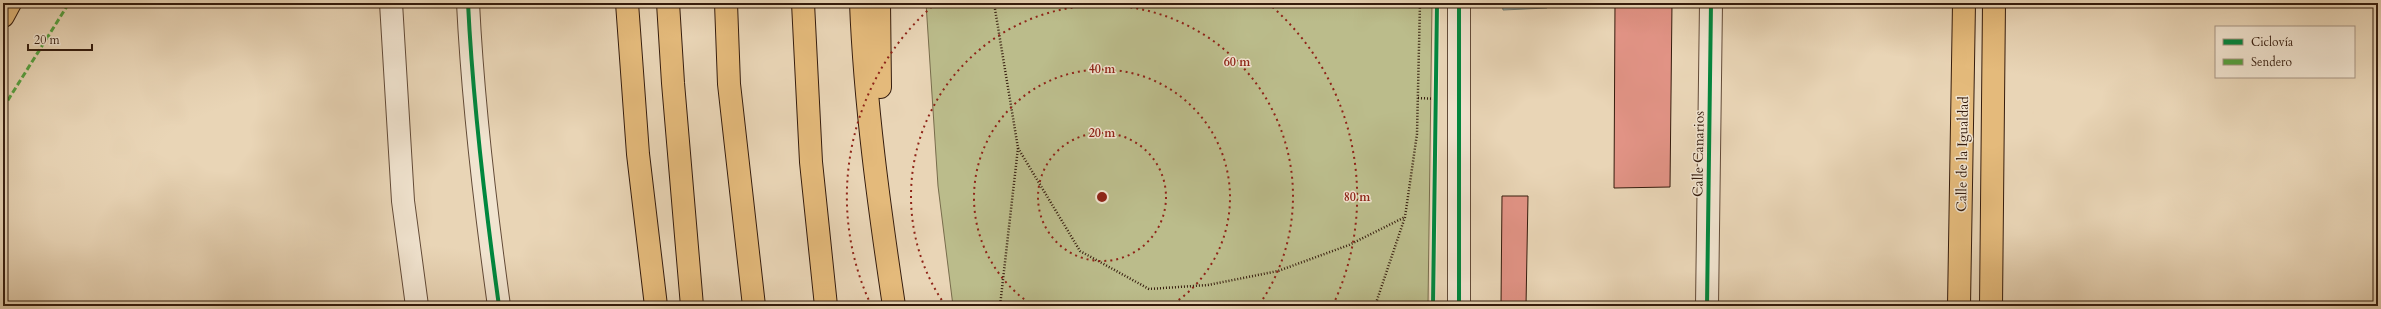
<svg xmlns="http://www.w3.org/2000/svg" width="2381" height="309" viewBox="0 0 2381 309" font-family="Cardo,serif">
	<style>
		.green { fill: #bbbc8b; stroke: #786c4c }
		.water { fill: #99b7b5; stroke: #717972 }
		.building { fill: #e19385; stroke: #351c0d }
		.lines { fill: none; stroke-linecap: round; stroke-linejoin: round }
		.minor-casing { stroke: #624a37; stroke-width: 24 }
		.major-casing { stroke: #351c0d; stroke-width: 24 }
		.highway-casing { stroke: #351c0d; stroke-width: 24 }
		.path { stroke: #351c0d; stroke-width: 2.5; stroke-dasharray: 1 2; stroke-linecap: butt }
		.minor { stroke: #f1e4d0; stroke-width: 22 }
		.major { stroke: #e4ba7b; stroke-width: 22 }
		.highway { stroke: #e4ba7b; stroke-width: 22 }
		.quiet { stroke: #53a13e; stroke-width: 3; stroke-dasharray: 6 3; stroke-linecap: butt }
		.cycleway-casing { stroke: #f1e4d0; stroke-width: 6 }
		.cycleway { stroke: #00873e; stroke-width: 4 }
		.ring { fill: none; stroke: #8f2418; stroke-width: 2; stroke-dasharray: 2 4 }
		.labels { text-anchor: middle; stroke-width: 3; stroke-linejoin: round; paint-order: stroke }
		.street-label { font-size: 14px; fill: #351c0d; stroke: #f1e4d0 }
		.centre { fill: #8f2418; stroke: #f1e4d0; stroke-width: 2 }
		.ring-label { font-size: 12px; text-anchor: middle; font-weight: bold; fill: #8f2418; stroke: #f1e4d0; stroke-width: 3; stroke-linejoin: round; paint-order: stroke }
	</style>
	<rect width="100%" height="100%" fill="#e9d5b6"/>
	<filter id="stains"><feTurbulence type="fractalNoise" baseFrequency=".005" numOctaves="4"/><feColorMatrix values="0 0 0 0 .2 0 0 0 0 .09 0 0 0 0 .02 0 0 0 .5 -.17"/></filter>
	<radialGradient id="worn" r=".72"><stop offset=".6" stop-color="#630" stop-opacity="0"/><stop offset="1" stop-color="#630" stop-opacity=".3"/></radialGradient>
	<!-- green -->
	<polygon class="green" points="926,3 1432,3 1428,306 953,306 938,186"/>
	<!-- water -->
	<polygon class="water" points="1502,3 1546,3 1547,8 1503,10"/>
	<!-- building -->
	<g class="building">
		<polygon points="1615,3 1672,3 1670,187 1614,188"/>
		<polygon points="1502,196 1528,196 1526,306 1501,306"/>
	</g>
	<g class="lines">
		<defs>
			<g id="minor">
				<polyline points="391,3 403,201 417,306"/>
				<path d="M 468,3 C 473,105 485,205 499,306"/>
				<polyline points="1459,3 1459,306"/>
				<polyline points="1707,306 1711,3"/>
			</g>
			<g id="major">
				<polyline points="3,16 10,3"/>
				<polyline points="1959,306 1964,3"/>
				<polyline points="1991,306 1994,3"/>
			</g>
			<g id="highway">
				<polyline points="627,3 638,154 656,306"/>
				<polyline points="668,3 673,83 692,306"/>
				<polyline points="726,3 729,84 754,306"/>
				<polyline points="803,3 811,162 826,306"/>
				<path d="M 861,3 C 865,104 879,206 894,306"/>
				<polyline points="879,3 880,87"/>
			</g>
		</defs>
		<!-- minor casing -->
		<use href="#minor" class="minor-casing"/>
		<!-- major casing -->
		<use href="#major" class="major-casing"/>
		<!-- highway casing -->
		<use href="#highway" class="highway-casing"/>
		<!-- path -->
		<g class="path">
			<polyline points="994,3 1018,148 1000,306"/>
			<polyline points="1418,98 1438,99"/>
			<polyline points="1018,148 1080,251 1149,289 1208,285 1278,271 1349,245 1405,217"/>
			<polyline points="1375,306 1405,217 1417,134 1420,3"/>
		</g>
		<!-- minor -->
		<use href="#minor" class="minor"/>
		<!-- major -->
		<use href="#major" class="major"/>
		<!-- highway -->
		<use href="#highway" class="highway"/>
		<!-- quiet -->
		<polyline class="quiet" points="3,108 69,3"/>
		<defs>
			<g id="cycleway">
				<path d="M 468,3 C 473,105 485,205 499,306"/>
				<polyline points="1459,3 1459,306"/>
				<polyline points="1433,306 1437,3"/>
				<polyline points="1707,306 1711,3"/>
			</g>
		</defs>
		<!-- cycleway casing -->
		<use href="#cycleway" class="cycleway-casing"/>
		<!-- cycleway -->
		<use href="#cycleway" class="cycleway"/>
	</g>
	<!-- distance rings -->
	<g class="ring">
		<circle cx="1102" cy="197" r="64"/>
		<path d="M1034 306A128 128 0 1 1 1170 306"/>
		<path d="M945 305A191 191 0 1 1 1259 305"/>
		<path d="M871 305A255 255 0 0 1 936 3M1268 3A255 255 0 0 1 1333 305"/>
	</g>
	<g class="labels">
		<!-- street labels -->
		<g class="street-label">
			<text transform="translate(1698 154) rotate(-89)" y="5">Calle Canarios</text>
			<text transform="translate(1962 154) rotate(-89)" y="5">Calle de la Igualdad</text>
		</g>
	</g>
	<circle cx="1102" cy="197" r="6" class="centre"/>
	<g class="ring-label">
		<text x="1237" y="66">60 m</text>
		<text x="1102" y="73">40 m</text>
		<text x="1102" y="137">20 m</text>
		<text x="1357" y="201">80 m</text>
	</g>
	<!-- margin -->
	<rect width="2381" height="309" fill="none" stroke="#e9d5b6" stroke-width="16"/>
	<rect x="4" y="4" width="2373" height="301" fill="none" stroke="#351c0d" stroke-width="2"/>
	<rect x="8" y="8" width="2365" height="293" fill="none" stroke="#351c0d"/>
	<!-- legend -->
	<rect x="2215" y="26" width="140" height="52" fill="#f1e4d0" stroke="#a69482"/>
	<rect x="2223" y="39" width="20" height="6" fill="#00873e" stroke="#a69482"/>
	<text x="2251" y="46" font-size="12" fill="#351c0d">Ciclovía</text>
	<rect x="2223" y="59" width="20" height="6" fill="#53a13e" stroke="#a69482"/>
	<text x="2251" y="66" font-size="12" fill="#351c0d">Sendero</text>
	<!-- scale -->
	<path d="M28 44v6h64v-6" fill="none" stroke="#351c0d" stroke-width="2"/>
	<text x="34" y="44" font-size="12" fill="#351c0d" stroke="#f1e4d0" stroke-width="3" paint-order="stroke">20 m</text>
	<rect width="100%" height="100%" filter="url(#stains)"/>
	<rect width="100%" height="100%" fill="url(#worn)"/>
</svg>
